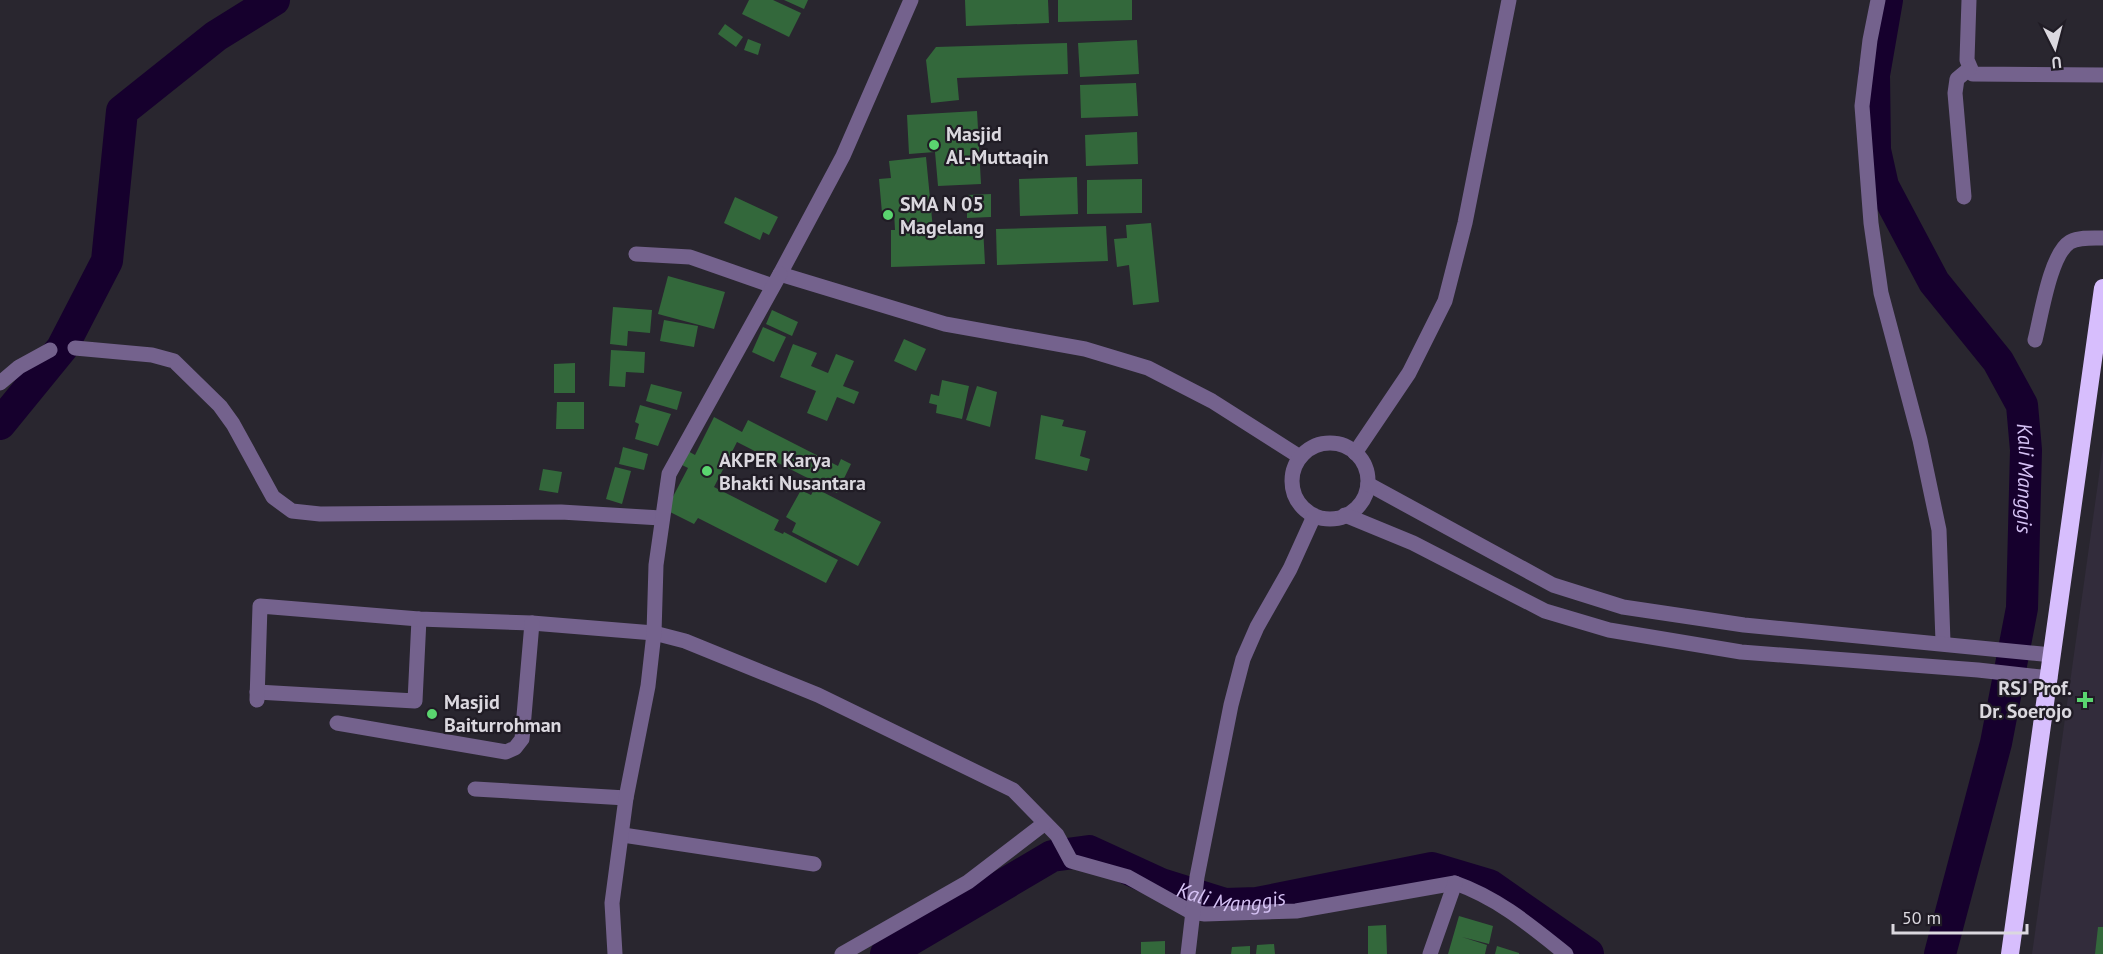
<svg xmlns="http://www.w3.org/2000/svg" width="2103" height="954" viewBox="0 0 2103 954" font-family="'PT Sans',sans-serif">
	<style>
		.built { fill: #322c3b }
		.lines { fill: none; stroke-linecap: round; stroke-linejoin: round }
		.river { stroke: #16002d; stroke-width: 32 }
		.building { fill: #33683b }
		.minor { stroke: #74628d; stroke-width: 15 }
		.highway { stroke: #d7befd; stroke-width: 18 }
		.poi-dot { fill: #5ad56f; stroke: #201c25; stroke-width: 2 }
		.labels { text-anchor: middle; stroke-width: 4.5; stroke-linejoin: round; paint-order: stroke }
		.poi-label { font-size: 20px; font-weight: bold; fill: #dbd8df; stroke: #201c25; text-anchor: start }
		.water-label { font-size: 21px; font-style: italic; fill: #d6c2f5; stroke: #201c25 }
	</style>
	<rect width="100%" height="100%" fill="#29262f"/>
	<!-- built -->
	<polygon class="built" points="2103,447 2103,954 2032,954"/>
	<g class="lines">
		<!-- river -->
		<g class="river">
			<path id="s1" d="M 1887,0 L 1874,75 L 1875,150 L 1883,186 L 1934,282 L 1998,361 L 2022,405 L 2026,450 L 2022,608 L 1996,743 L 1940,954"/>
			<polyline points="0,424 62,348 107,261 122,111 216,36 274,0"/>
			<path id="s2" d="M 886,954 L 1052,856 L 1089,851 L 1161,884 L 1225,904 L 1257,903 L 1432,868 L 1489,885 L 1588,954"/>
		</g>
	</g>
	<!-- building -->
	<g class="building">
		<polygon points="749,0 773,0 801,13 789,37 742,14"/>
		<polygon points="784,0 808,0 804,9"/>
		<polygon points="965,0 1048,0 1049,23 966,26"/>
		<polygon points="1058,0 1132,0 1132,20 1058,22"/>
		<polygon points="725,24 743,37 736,47 718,34"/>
		<polygon points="748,39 761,44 758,55 744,50"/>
		<polygon points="1137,40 1139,74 1080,77 1078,43"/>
		<polygon points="1067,43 1068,74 957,78 959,100 931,103 926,60 936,47"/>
		<polygon points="1136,83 1138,116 1081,118 1080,85"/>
		<polygon points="977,111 981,184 938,186 935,152 909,154 907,115"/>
		<polygon points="1137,132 1138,164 1086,166 1085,135"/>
		<polygon points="926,157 933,229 983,227 985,264 891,267 891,230 895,230 894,212 882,213 879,179 891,178 889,161"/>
		<polygon points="1077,177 1078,214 1020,216 1019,179"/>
		<polygon points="1142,179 1142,213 1087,214 1087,180"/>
		<polygon points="991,194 991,217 967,218 967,195"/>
		<polygon points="735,197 778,217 769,235 763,232 760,240 724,223"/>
		<polygon points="1151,223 1159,302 1133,305 1129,265 1117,267 1114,239 1127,238 1126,225"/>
		<polygon points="1106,226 1108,261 997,265 996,229"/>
		<polygon points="668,276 725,292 714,329 658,314"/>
		<polygon points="613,307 652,310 650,333 628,331 627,346 610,344"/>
		<polygon points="772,310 798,322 792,336 766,324"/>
		<polygon points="664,320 698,326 694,347 660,341"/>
		<polygon points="763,327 786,337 774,362 752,352"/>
		<polygon points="904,339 926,349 916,371 894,361"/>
		<polygon points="793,344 817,353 811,366 828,373 836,354 854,361 843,386 859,392 854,404 837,397 827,421 807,413 816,391 780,377"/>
		<polygon points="611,350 645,352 644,373 626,372 625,387 609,386"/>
		<polygon points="575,363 575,393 554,393 554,364"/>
		<polygon points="942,380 969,386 962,419 936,413 937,405 929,403 931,394 939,396"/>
		<polygon points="651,384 682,392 677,410 646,401"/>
		<polygon points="977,386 997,392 990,427 966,420"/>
		<polygon points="557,402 584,402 584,429 556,429"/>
		<polygon points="640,405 671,414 658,446 635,439 639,424 635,422"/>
		<polygon points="1041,415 1064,420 1062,426 1086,431 1080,456 1090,459 1087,471 1035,459"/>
		<polygon points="714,417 742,432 748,420 838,466 841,459 851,464 837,493 737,442 714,487 779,520 774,530 783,534 784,532 838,560 826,583 698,518 694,524 666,510 688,468 680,464 686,450 695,455"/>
		<polygon points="623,447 648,454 644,470 619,464"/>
		<polygon points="615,467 631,471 622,504 606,499"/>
		<polygon points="543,469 562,472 558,493 539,490"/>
		<polygon points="815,488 881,522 858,566 792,532 796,523 786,517 801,490 811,495"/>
		<polygon points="1459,916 1493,926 1489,944 1462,937 1487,945 1485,954 1448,954"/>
		<polygon points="1386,925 1387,954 1368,954 1368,926"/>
		<polygon points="2098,927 2103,927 2103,954 2095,954"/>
		<polygon points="1165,941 1165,954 1141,954 1141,942"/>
		<polygon points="1274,944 1275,954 1256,954 1257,945"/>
		<polygon points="1250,946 1250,954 1231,954 1232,947"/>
		<polygon points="1497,946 1519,953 1519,954 1495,954"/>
	</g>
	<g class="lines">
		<!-- minor -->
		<g class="minor">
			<polyline points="911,0 843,156 780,274 945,324 1085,349 1148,368 1212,401 1300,457"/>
			<polyline points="1878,0 1870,40 1862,106 1871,223 1881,293 1920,440 1939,530 1943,642"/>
			<polyline points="1969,0 1967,60 1973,74 2103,75"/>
			<polyline points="1964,197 1955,93 1957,79 1969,69"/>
			<polyline points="636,254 690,257 773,286"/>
			<path d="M 2035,340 C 2041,317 2050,254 2070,242 C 2080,237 2092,238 2103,238"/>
			<polyline points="75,348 152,355 174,361 220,406 233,424 273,497 292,511 320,514 561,512 661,518"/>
			<polyline points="0,383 19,367 50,350"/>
			<circle cx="1330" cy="481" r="38"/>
			<polyline points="1355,453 1409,373 1445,301 1465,223 1509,0"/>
			<polyline points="1368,484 1553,585 1623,607 1744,625 2052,655"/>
			<polyline points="1345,515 1413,543 1545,611 1609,630 1741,652 1978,670 2050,678"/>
			<polyline points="257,692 415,701 419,619"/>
			<path d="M 257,700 L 260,606 L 419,619 L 532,623 L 654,633 L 685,641 L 818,695 L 1013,790 L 1057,835 L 1071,861 L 1128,877 L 1191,912 L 1205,914 L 1296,911 L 1455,883 C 1498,898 1531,926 1566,954"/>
			<polyline points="337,723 506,752 515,748 522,739 532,623"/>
			<polyline points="475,789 626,798"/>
			<polyline points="623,835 814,864"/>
			<polyline points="615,954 612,903 626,798 648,686 654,633 656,565 669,474 780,274"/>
			<polyline points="842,954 968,882 1045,823"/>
			<polyline points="1188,954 1197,877 1231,705 1243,659 1257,627 1290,569 1314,516"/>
			<polyline points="1430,954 1455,883"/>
		</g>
		<!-- highway -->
		<polyline class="highway" points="2010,954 2103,288"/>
	</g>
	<!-- markers -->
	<g class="poi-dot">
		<circle cx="934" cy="145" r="6"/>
		<circle cx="888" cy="215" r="6"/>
		<circle cx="707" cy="471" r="6"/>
		<path d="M2082 691h6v6h6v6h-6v6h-6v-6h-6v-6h6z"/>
		<circle cx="432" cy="714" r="6"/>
	</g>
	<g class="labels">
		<!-- poi labels -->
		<g class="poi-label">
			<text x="946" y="141">Masjid<tspan x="946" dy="23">Al-Muttaqin</tspan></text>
			<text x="900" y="211">SMA N 05<tspan x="900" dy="23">Magelang</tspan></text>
			<text x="719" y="467">AKPER Karya<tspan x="719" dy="23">Bhakti Nusantara</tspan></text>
			<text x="2072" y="695" text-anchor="end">RSJ Prof.<tspan x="2072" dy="23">Dr. Soerojo</tspan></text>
			<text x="444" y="709">Masjid<tspan x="444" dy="23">Baiturrohman</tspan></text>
		</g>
		<!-- water labels -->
		<g class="water-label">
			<text dy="7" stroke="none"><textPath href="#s1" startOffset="522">Kali Manggis</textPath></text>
			<text dy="7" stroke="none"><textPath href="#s2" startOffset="382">Kali Manggis</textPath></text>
		</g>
	</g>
	<!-- north arrow -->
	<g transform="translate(2055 48) rotate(174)" stroke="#201c25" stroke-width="4.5" paint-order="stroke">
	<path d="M0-4.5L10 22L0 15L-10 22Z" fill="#dbd8df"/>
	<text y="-9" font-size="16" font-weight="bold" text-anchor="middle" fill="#dbd8df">U</text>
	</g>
	<!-- scale -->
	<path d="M1893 924v9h134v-9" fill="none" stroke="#dbd8df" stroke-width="3"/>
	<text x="1902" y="924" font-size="18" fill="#dbd8df" stroke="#201c25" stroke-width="4.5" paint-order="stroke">50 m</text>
</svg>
